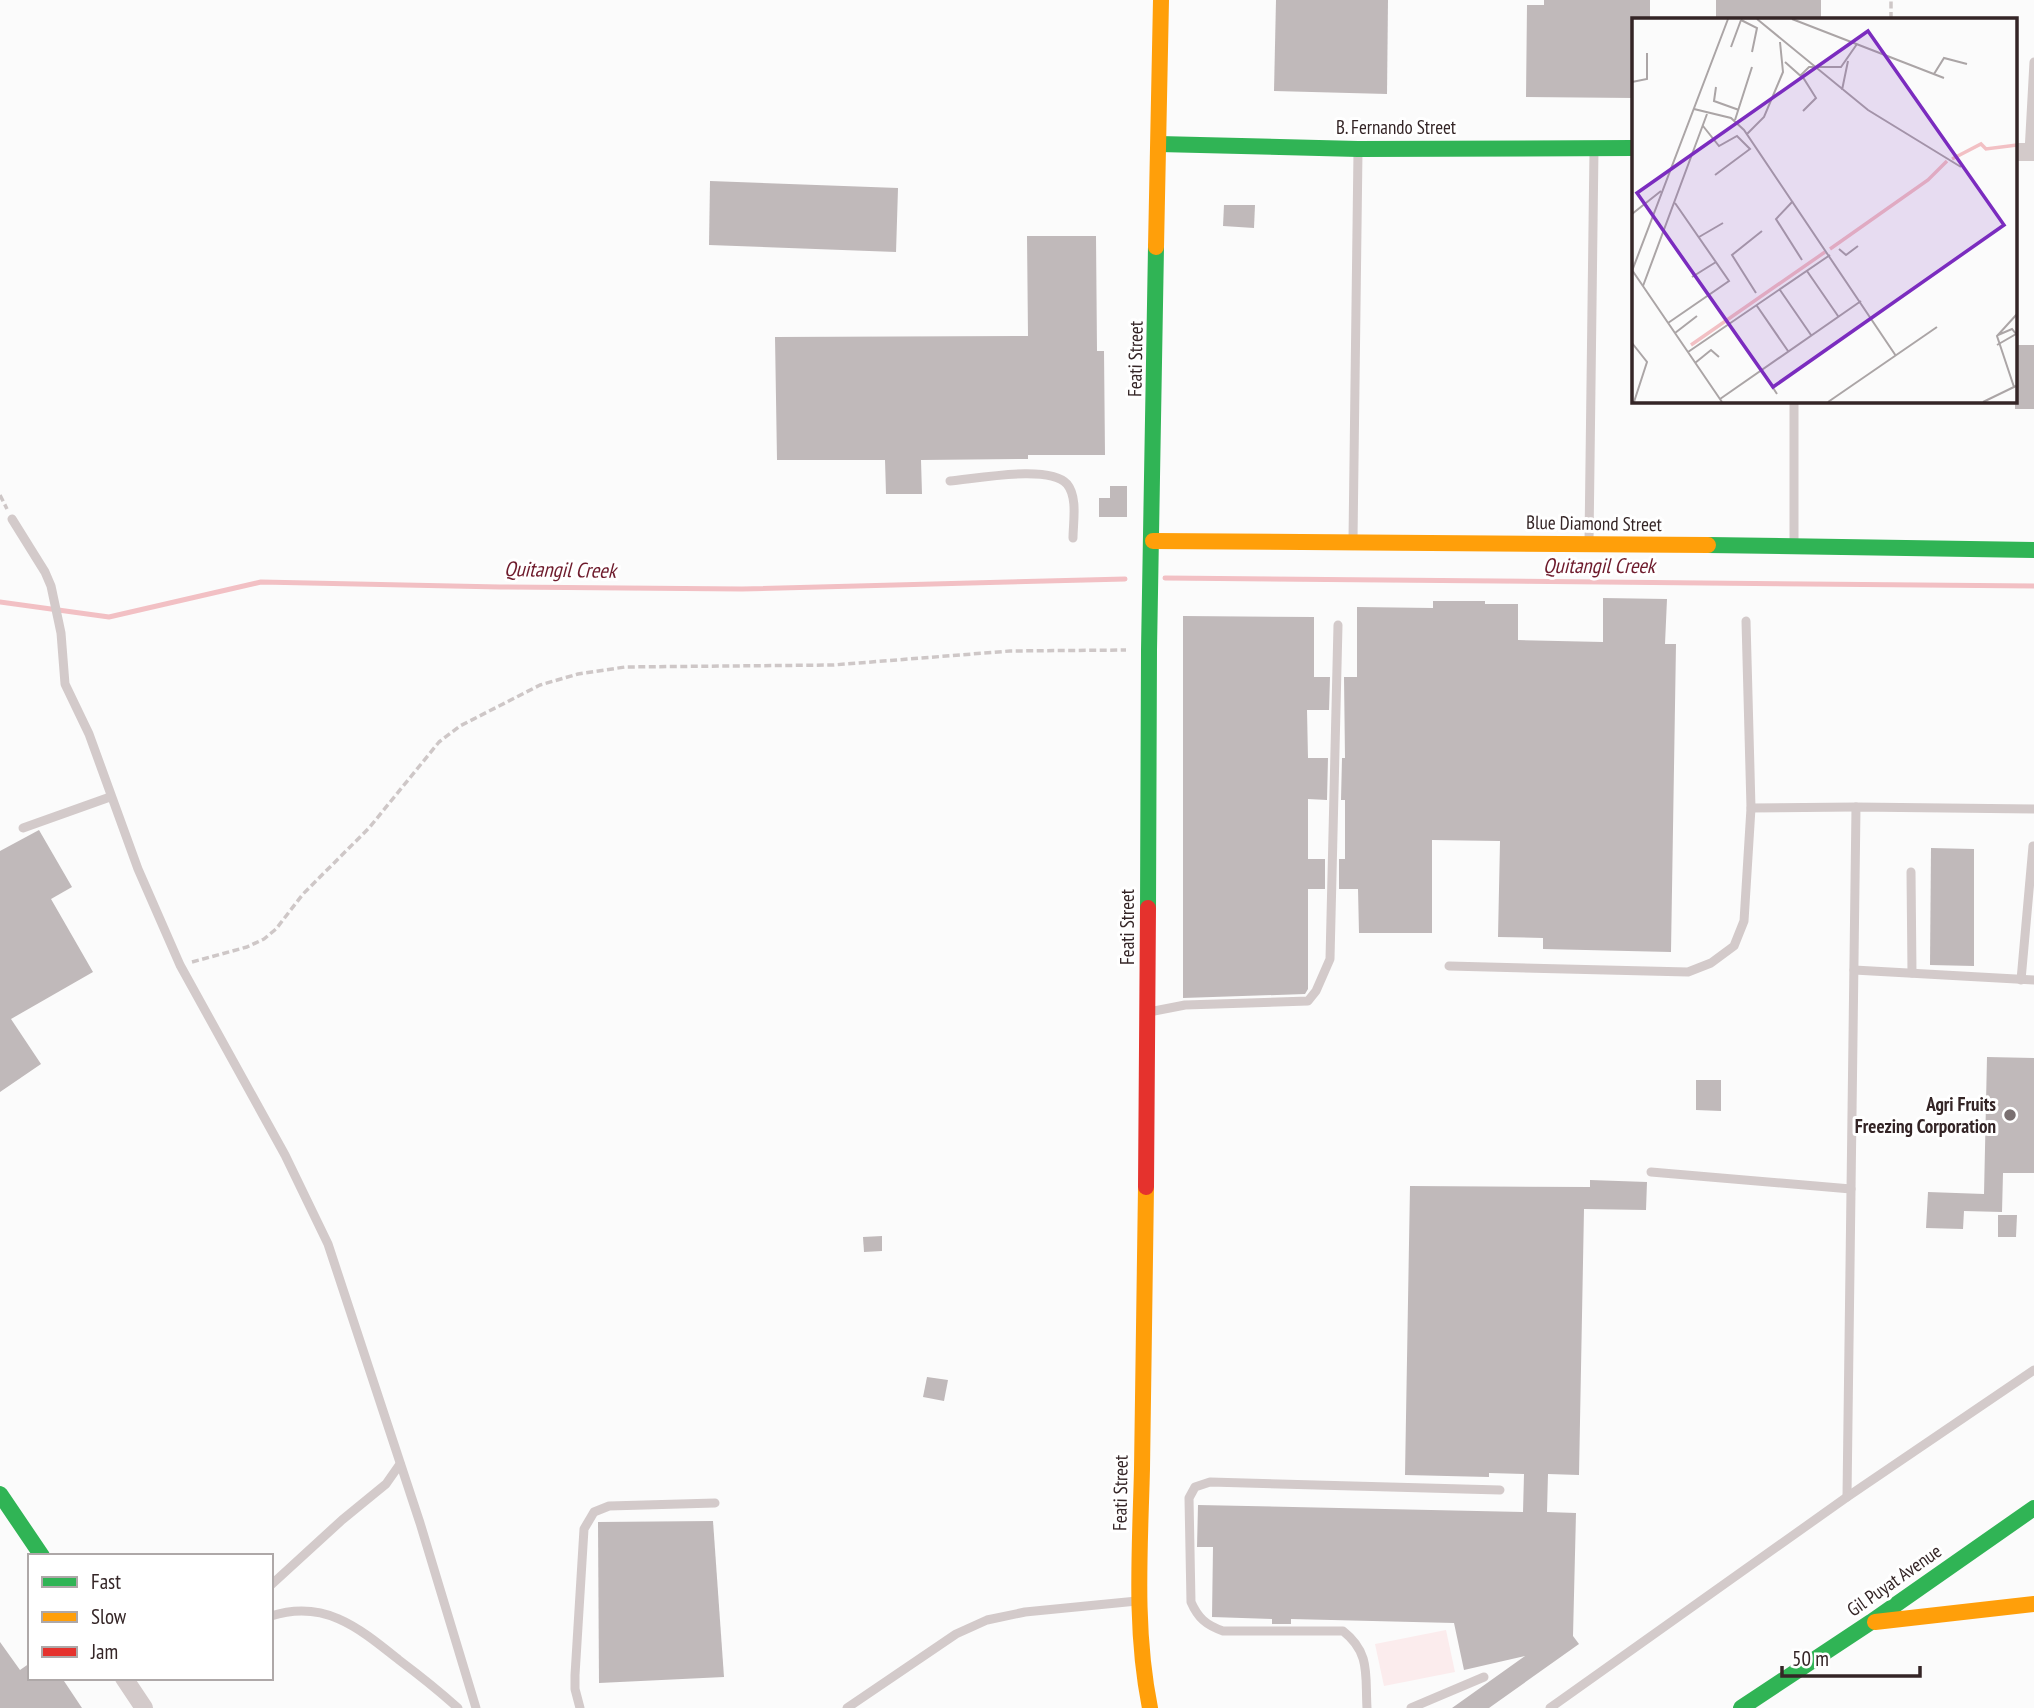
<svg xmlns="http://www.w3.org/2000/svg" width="2034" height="1708" viewBox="0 0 2034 1708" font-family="'PT Sans Narrow',sans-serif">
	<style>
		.green { fill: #fbeced }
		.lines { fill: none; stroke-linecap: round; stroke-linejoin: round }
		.stream { stroke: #f2c0c4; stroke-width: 5 }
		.building { fill: #c0b9ba }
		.path { stroke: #cec7c7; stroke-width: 3.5; stroke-dasharray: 7 3.5; stroke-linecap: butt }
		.lane { stroke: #d3caca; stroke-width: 9 }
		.street { stroke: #d3caca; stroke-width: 18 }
		.fast { stroke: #30b455; stroke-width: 16 }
		.slow { stroke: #ff9f0a; stroke-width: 16 }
		.jam { stroke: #e5322d; stroke-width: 16 }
		.poi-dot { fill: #7a7071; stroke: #fff; stroke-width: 2.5 }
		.labels { text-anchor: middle; stroke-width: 6; stroke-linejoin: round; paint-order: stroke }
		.street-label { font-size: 19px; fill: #342526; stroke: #fff }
		.poi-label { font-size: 19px; font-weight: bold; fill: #342526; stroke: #fff; text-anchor: end }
		.water-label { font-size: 21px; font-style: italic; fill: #6e1b2c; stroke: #fff }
		.inset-river { fill: none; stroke: #f2c0c4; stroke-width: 3.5 }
		.inset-road { fill: none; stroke: #aba5a6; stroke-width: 2 }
		.view { fill: #7b2cbf; fill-opacity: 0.15; stroke: #7b2cbf; stroke-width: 3.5 }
		.inset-edge { fill: none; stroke: #342526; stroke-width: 3.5 }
	</style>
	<rect width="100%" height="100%" fill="#fbfbfb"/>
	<!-- green -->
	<polygon class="green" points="1446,1630 1455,1672 1384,1686 1375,1644"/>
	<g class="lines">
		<!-- stream -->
		<g class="stream">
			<polyline points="1165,578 2034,586"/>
			<polyline points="0,602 109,617 261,582 500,587 742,589 1125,579"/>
		</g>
	</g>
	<!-- building -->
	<g class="building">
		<polygon points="1276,0 1388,0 1387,94 1274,91"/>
		<polygon points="1544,0 1650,0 1650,19 1633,19 1633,98 1526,97 1527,5 1544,5"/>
		<rect x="1716" y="0" width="105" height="19"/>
		<polygon points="710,181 898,188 896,252 709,245"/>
		<polygon points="1224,205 1255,205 1254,228 1223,226"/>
		<polygon points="1027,236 1096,236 1097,351 1104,351 1105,455 1028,455 1028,459 921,460 922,494 886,494 885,460 777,460 775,337 1028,336"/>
		<rect x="2015" y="345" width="19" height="64"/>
		<polygon points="1110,486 1127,486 1127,517 1099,517 1099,498 1110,498"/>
		<polygon points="1603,598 1667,599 1665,644 1676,644 1671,952 1543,949 1543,938 1498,937 1500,841 1432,840 1432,933 1359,933 1358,889 1339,889 1339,859 1345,859 1345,800 1341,800 1342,758 1345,758 1344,677 1357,677 1357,607 1433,608 1433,601 1485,601 1485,604 1518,604 1518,640 1603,642"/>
		<polygon points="1183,616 1314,617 1314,677 1330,677 1329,710 1307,710 1308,758 1328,758 1327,800 1308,799 1308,859 1325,859 1325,889 1308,889 1308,989 1305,994 1183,998"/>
		<polygon points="39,830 72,887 51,899 93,972 11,1019 41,1064 0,1092 0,851"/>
		<polygon points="1931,848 1974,849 1974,966 1930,965"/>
		<polygon points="1987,1057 2034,1058 2034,1173 2003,1173 2002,1212 1964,1211 1963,1229 1926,1228 1928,1192 1984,1194"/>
		<polygon points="1696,1080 1721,1080 1721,1111 1696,1110"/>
		<polygon points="1590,1180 1647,1182 1646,1210 1584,1209 1579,1475 1548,1474 1547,1512 1576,1513 1573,1636 1579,1644 1489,1708 1452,1708 1525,1656 1464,1670 1454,1623 1291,1619 1291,1624 1272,1624 1272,1619 1212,1617 1213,1547 1197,1547 1198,1505 1523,1512 1524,1474 1489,1473 1489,1477 1405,1475 1410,1186 1590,1187"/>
		<polygon points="1998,1215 2017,1215 2016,1237 1998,1237"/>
		<polygon points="882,1236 882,1251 864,1252 863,1237"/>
		<polygon points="927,1377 948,1380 944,1401 923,1397"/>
		<polygon points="713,1521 724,1677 599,1683 598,1522"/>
		<polygon points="0,1642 20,1670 30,1663 30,1678 62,1678 82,1708 0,1708"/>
	</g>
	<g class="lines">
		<!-- path -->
		<g class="path">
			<polyline points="1891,19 1891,0"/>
			<polyline points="0,495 7,509"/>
			<polyline points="192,962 247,947 264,939 276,929 303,894 369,828 439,742 460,726 540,685 578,674 625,667 833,665 1010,651 1126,650"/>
		</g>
		<!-- lane -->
		<g class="lane">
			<polyline points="2029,152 2034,62"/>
			<path d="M 950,481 C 975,479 1050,464 1067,484 C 1078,497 1073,523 1073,538"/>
			<polyline points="12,519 45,572 51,586 61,633 65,684 89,734 138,869 180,965 285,1155 328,1244 420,1523 476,1708"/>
			<polyline points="1353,540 1358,151"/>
			<polyline points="1589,541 1594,149"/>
			<polyline points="1794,542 1794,401"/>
			<polyline points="1751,808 1856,807"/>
			<polyline points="23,828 110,797"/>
			<polyline points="1911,872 1912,973"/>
			<polyline points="1449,966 1688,972 1711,963 1734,946 1744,921 1751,808 1746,621"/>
			<polyline points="1854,970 2034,980"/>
			<polyline points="2021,980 2033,846"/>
			<polyline points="1149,1012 1185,1005 1308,1001 1316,991 1330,959 1338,625"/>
			<polyline points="1651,1172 1851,1189"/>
			<polyline points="1847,1497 1856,807 2034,809"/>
			<polyline points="271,1585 342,1520 386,1484 400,1464"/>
			<path d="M 271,1616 C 325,1599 359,1628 399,1660 C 419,1675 439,1691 458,1708"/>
			<polyline points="580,1708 575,1689 575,1675 584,1529 594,1512 609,1506 715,1503"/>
			<polyline points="847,1708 956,1634 987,1620 1025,1612 1137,1601"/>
			<path d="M 1367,1708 C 1365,1675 1371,1653 1343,1631 L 1223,1631 C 1206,1625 1198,1618 1191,1602 L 1189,1498 L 1195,1487 L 1210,1482 L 1500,1490"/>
			<polyline points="1411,1708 1484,1677"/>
			<polyline points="1550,1708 1847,1497 2034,1370"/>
		</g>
		<!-- street -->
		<g class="street">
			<polyline points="2015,152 2034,152"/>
			<polyline points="124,1678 144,1708"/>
		</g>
		<!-- fast -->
		<g class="fast">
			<polyline points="1159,144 1358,149 1633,148"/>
			<polyline points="1708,545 2034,550"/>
			<polyline points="1148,908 1149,650 1156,247"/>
			<polyline points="0,1494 42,1556"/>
			<polyline points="1741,1708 1871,1622 2034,1508"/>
		</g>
		<!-- slow -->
		<g class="slow">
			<polyline points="1156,247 1161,0"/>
			<polyline points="1153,541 1708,545"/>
			<path d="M 1146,1187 C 1145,1281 1144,1375 1142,1469 C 1140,1549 1134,1629 1150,1708"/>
			<polyline points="1875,1622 2034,1604"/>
		</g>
		<!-- jam -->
		<polyline class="jam" points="1146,1187 1148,908"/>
	</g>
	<!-- markers -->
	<circle class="poi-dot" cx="2010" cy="1115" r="7"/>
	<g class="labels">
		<!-- street labels -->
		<g class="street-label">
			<text x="1396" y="134">B. Fernando Street</text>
			<text transform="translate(1135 359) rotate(-89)" y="7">Feati Street</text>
			<text transform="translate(1594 523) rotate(1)" y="7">Blue Diamond Street</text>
			<text transform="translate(1127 927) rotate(-90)" y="7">Feati Street</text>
			<text transform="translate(1120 1493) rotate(-89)" y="7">Feati Street</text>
			<text transform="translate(1894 1580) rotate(-35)" y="7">Gil Puyat Avenue</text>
		</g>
		<!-- poi labels -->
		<g class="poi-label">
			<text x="1996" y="1111">Agri Fruits<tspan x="1996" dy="22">Freezing Corporation</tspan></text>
		</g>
		<!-- water labels -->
		<g class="water-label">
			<text x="1599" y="573">Quitangil Creek</text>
			<text transform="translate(560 570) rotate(1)" y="7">Quitangil Creek</text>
		</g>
	</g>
	<!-- overview -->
	<g transform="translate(1632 18)">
		<rect width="385" height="385" fill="#fbfbfb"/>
		<path class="inset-river" d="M 320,141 L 349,126 L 354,131 L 385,127M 198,231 L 296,162 L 315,143M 59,327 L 193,234"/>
		<path class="inset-road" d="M 125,1 L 236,92 L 329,149M 160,1 L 312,60M 109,2 L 125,10 L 120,34M 99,29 L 109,2M 153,44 L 172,61 L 184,80 L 171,93M 302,56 L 312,40 L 335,46M 168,58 L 177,49 L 209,49 L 225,26M 0,64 L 15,61 L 15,35M 84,69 L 82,83 L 107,92M 210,72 L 216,43M 62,91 L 99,100 L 112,112 L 264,338M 103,102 L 120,49M 71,108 L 87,128 L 105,118 L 118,131 L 83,157M 115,116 L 132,99 L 151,54 L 148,24M 161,183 L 144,201 L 170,242M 0,196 L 29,173M 67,219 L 91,205M 207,231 L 214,237 L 226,228M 0,252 L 90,384M 0,253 L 96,1M 175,253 L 206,298M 60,259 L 84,244M 11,268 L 75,96M 148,272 L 179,317M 124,275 L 100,237 L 130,213M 125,288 L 156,333M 36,305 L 97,263 L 43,185M 43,315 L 65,298M 0,325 L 15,344 L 2,384M 365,327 L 384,316 L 380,311 L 366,317M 56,334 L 198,237M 63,345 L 79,332 L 87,339M 129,351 L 145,376M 382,369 L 365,318 L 385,296M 88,381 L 229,283M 196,384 L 305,309M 351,384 L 384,368"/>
		<path class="view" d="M 236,13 L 372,207 L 141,369 L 5,175 Z"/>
		<rect width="385" height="385" class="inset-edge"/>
	</g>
	<!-- legend -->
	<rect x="28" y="1554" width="245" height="126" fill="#ffffff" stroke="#aea8a8" stroke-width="2"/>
	<rect x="42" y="1577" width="35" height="10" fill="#30b455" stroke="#aea8a8" stroke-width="2"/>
	<text x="91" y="1589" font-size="21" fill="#342526">Fast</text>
	<rect x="42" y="1612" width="35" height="10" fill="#ff9f0a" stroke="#aea8a8" stroke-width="2"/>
	<text x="91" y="1624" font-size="21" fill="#342526">Slow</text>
	<rect x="42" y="1647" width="35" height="10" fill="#e5322d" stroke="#aea8a8" stroke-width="2"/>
	<text x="91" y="1659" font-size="21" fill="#342526">Jam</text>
	<!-- scale -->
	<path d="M1782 1666v10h138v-10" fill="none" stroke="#342526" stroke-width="3.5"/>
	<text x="1792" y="1666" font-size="21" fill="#342526" stroke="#ffffff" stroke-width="5" paint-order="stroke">50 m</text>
</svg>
